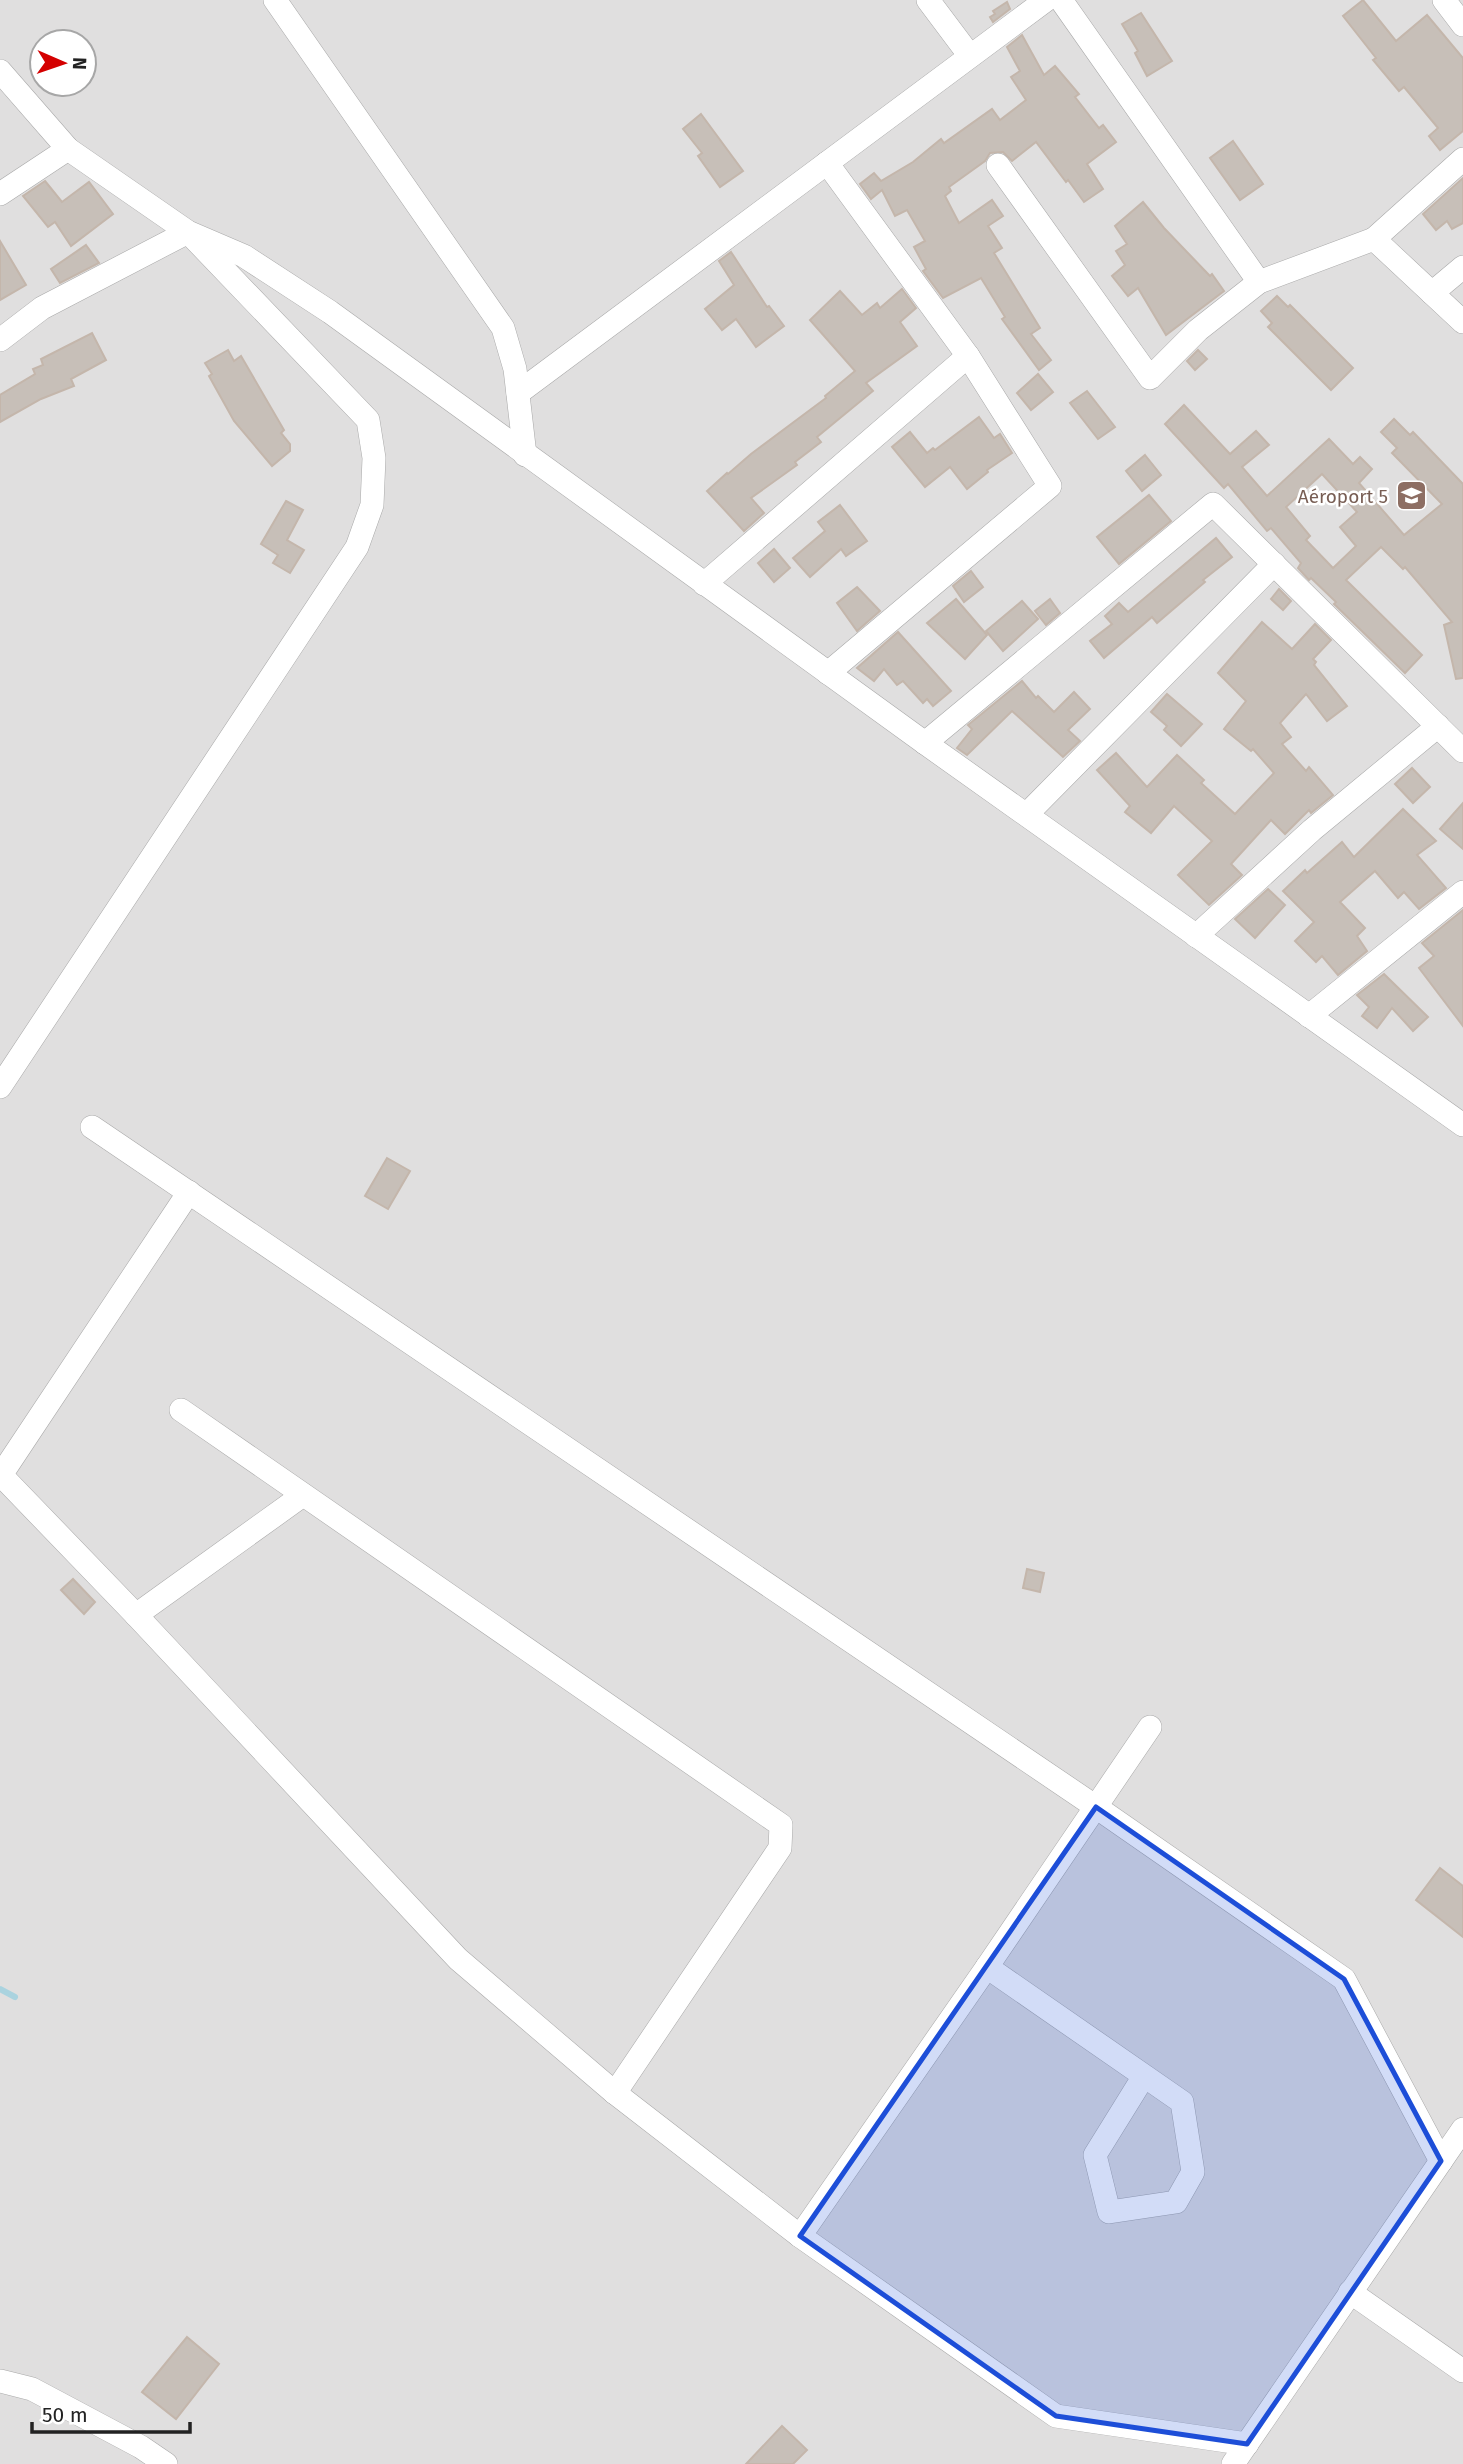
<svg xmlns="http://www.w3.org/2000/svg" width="1463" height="2464" viewBox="0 0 1463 2464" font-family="'Fira Sans',sans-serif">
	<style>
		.residential { fill: #e0dfdf; fill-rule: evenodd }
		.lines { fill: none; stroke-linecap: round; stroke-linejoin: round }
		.stream { stroke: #aad3df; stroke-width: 6 }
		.building { fill: #c7bfb8; stroke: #c4b6ab; stroke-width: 2; fill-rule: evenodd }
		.street-casing { stroke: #a9a9a9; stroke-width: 24 }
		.street { stroke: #fff; stroke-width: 23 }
		.marked { fill: #1d4ed8; fill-opacity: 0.2; stroke: #1d4ed8; stroke-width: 5; stroke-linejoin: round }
		.labels { text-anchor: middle; stroke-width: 5; stroke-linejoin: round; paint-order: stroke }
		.education-label { font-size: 19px; fill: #785e54; stroke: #fff; text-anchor: end }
	</style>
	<rect width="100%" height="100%" fill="#f2efe9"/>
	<!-- residential -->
	<path class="residential" d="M 0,0 L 1463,0 L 1463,2464 L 0,2464 ZM 42,42 L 84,42 L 84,84 L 42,84 Z"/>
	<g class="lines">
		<!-- stream -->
		<polyline class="stream" points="0,1989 15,1997"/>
	</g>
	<!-- building -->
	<g class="building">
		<polygon points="1363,0 1396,41 1427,15 1463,58 1463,131 1440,150 1429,136 1438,128 1404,87 1399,91 1373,60 1376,58 1343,16"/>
		<polygon points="1007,2 1010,9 993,22 990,17 995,14 993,11"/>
		<polygon points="1141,13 1172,61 1147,76 1135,53 1138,51 1122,24"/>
		<polygon points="1022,35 1044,75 1055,66 1079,94 1075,97 1099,128 1103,125 1116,142 1087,164 1103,189 1084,202 1068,180 1066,182 1036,142 1012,161 1003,152 990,153 985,161 949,187 951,191 945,196 959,223 992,200 1003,216 988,226 1002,248 994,253 1040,328 1031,334 1051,360 1039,370 1002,319 1005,317 981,278 943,298 923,271 926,269 914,247 925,241 907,210 895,216 882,190 871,199 860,184 874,173 881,181 913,162 941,139 944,143 992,109 1000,120 1026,100 1011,77 1020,71 1007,47"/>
		<polygon points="701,114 743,171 720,187 698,156 702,153 683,129"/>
		<polygon points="1233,141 1263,184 1240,200 1210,158"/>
		<polygon points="1463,178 1463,223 1452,229 1447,221 1436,230 1423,214"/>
		<polygon points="45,181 62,202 89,182 113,214 71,246 55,222 48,227 23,196"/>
		<polygon points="1143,202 1164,228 1210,276 1212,274 1224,291 1166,335 1138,288 1128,296 1112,276 1125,265 1116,251 1127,244 1115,226"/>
		<polygon points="0,241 26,285 0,300"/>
		<polygon points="86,245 99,263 60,283 51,269"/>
		<polygon points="731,252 767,307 769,306 784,326 756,347 736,319 722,330 705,309 734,285 719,261"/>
		<polygon points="902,289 916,308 900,322 917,346 866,383 873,391 817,437 821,442 795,462 797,465 751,498 764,513 744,531 707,491 727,473 728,474 751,454 826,398 825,396 855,371 810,320 840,291 862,315 877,303 880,308"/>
		<polygon points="1277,296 1288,307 1290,305 1353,368 1331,390 1268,327 1272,323 1261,311"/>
		<polygon points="92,333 106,360 71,379 74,386 41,399 0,422 0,395 35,374 33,369 43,365 41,359"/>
		<polygon points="228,350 234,361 241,356 284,430 281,433 290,444 290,451 272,466 234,421 209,376 212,374 205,363"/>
		<polygon points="1198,350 1207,359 1195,370 1187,361"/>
		<polygon points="1038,374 1053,392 1031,410 1017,393"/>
		<polygon points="1087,391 1115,427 1098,439 1070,403"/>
		<path d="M 1184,405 L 1230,454 L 1256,431 L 1269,445 L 1242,467 L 1267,496 L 1329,439 L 1353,464 L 1360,457 L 1372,469 L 1359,483 L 1404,535 L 1442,504 L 1392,453 L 1397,448 L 1381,432 L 1394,419 L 1410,435 L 1413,432 L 1463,484 L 1463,678 L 1456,679 L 1444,625 L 1452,622 L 1405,567 L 1403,569 L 1381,547 L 1346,580 L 1422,655 L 1405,673 L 1334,604 L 1336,602 L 1311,578 L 1309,580 L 1298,568 L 1301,563 L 1271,528 L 1267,531 L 1228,484 L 1224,488 L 1165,424 ZM 1322,474 L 1357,512 L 1340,527 L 1356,546 L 1333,568 L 1306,540 L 1310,536 L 1286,507 Z"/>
		<polygon points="979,417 994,438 1000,434 1012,453 987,470 988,472 967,489 950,467 925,487 892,447 910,432 927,453 933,448 935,450"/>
		<polygon points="1145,455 1161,475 1142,491 1126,471"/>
		<polygon points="1149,495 1171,521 1119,564 1097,537"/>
		<polygon points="286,501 303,510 287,540 304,550 290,573 273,563 278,555 261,544"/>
		<polygon points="840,505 867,541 846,556 841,549 810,577 793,558 825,531 818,522"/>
		<polygon points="1216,538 1232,557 1203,580 1205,582 1157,623 1152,617 1104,658 1090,641 1112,624 1105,616 1119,603 1128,612"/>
		<polygon points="774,549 790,568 774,582 758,563"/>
		<polygon points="971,571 983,587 964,602 953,586"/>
		<polygon points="857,587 880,611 857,631 837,603"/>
		<polygon points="1279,589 1291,601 1283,610 1271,599"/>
		<polygon points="956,599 987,635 965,659 927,623"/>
		<polygon points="1050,599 1060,613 1046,625 1035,611"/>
		<polygon points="1022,601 1038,619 1003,651 986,631"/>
		<polygon points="1262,622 1292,649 1315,624 1331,640 1313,659 1316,662 1314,665 1347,706 1327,721 1306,694 1280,723 1291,737 1282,744 1306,771 1309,767 1333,795 1311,813 1309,810 1285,834 1271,820 1231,864 1242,875 1209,905 1178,875 1212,841 1174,806 1151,833 1125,812 1130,806 1097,770 1116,753 1147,787 1177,755 1204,780 1201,783 1235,814 1274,773 1253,749 1251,751 1224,729 1246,701 1218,673"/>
		<polygon points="898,632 951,691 933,706 927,699 923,703 903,681 897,685 884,669 874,681 857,668"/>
		<polygon points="1022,681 1036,698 1038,696 1054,712 1074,692 1090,709 1068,730 1080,741 1063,757 1012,711 967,755 957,748 972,729 968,725"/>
		<polygon points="1167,694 1202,724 1181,746 1164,730 1167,726 1151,712"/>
		<polygon points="1412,768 1430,787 1413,803 1395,784"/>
		<polygon points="1463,803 1463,849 1440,829"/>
		<polygon points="1403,809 1436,841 1417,855 1446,888 1419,909 1404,892 1398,898 1375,871 1340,902 1365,928 1357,936 1367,951 1338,975 1322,956 1316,962 1295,941 1314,922 1283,891 1305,870 1307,873 1342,842 1354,857"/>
		<polygon points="1268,889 1285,905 1255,938 1235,919"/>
		<polygon points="1463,910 1463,1026 1419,968 1434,956 1422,943"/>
		<polygon points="1384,974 1428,1017 1413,1031 1392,1008 1377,1028 1362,1016 1369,1007 1357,995"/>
		<polygon points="387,1158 410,1171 388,1209 365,1196"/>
		<polygon points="1027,1569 1044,1573 1040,1592 1023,1588"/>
		<polygon points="73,1579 95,1602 84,1614 61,1590"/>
		<polygon points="1440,1868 1463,1886 1463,1937 1416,1900"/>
		<polygon points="187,2337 219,2364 176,2419 142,2392"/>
		<polygon points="782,2426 807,2450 793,2464 746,2464"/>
	</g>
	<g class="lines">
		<defs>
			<g id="street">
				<polyline points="275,0 503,328 515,369 525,455"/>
				<polyline points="928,0 970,56"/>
				<polyline points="1061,0 1259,282"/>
				<polyline points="1444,0 1463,25"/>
				<polyline points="0,71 68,149 188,232 244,256 330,312 925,743 1463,1125"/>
				<polyline points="1463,159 1374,239 1463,322"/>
				<polyline points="827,163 968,356 1050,486 828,673"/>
				<polyline points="998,165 1150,378 1198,330 1259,282 1374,239"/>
				<polyline points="0,194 68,149"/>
				<polyline points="1432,293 1463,267"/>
				<polyline points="0,340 42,308 188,232 368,420 374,458 372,505 357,547 0,1087"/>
				<polyline points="518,393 1046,0"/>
				<polyline points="704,584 968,356"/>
				<polyline points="925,743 1213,504 1463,751"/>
				<polyline points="1027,814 1274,564"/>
				<polyline points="1196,936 1312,830 1438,726"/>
				<polyline points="1309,1016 1463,892"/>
				<polyline points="92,1127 1096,1807 1344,1979 1441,2161"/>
				<polyline points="189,1192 1,1475 136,1615 458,1959 615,2093 800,2236 1056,2416 1247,2444"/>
				<polyline points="181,1410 781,1825 780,1848 615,2093"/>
				<polyline points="136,1615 303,1495"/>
				<polyline points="987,1967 1182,2102 1193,2172 1176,2202 1109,2212 1095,2155 1144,2076"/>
				<polyline points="800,2236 987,1967 1150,1727"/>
				<polyline points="1350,2292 1463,2371"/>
				<polyline points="0,2381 32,2389 141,2447 166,2464"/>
				<polyline points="1233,2464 1463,2129"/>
			</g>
		</defs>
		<!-- street casing -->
		<use href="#street" class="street-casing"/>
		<!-- street -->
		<use href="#street" class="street"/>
	</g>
	<!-- marked area -->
	<path class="marked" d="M 1096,1807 L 1344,1979 L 1441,2161 L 1247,2444 L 1056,2416 L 800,2236 Z"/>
	<!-- icons -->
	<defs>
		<symbol id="school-square" viewBox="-11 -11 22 22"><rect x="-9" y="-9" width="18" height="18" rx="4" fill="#8d6e63" stroke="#fff"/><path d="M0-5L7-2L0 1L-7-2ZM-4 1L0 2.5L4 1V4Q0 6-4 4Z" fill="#fff"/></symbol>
	</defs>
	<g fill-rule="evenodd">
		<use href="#school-square" x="1394" y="478" width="35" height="35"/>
	</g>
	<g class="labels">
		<!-- education labels -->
		<g class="education-label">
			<text x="1388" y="503">Aéroport 5</text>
		</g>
	</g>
	<!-- north arrow -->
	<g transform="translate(63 63) rotate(92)"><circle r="33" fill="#ffffff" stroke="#a7a7a7" stroke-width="2"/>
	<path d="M0-5L12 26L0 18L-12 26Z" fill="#d40000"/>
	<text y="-10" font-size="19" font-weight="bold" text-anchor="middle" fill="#222222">N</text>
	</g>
	<!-- scale -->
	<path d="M32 2422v10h158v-10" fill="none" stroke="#222222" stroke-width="3.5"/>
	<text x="42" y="2422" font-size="21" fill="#222222" stroke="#ffffff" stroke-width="5" paint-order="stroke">50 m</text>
</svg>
